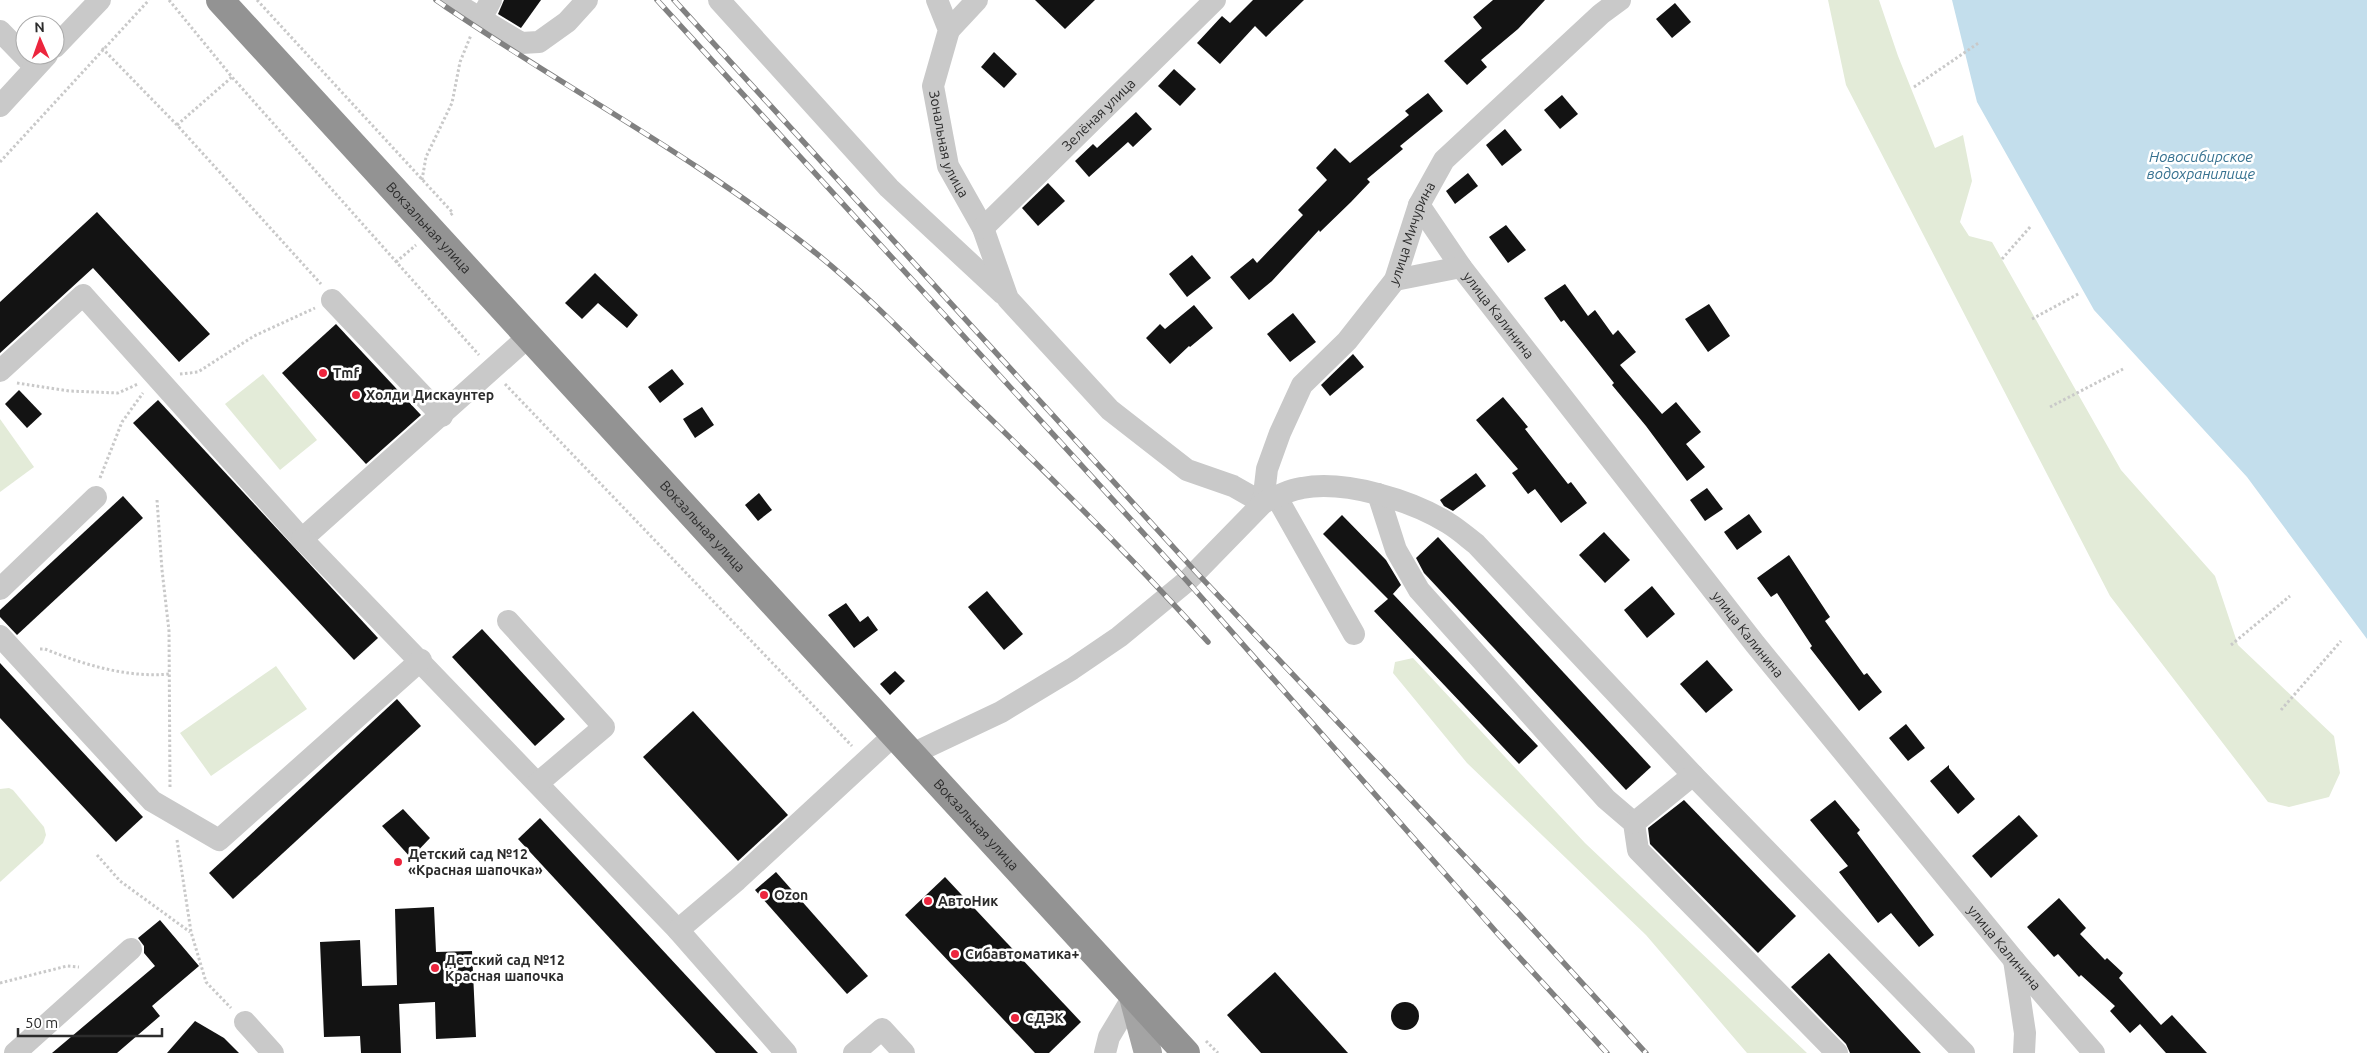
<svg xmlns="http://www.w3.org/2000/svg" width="2367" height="1053" viewBox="0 0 2367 1053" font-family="Ubuntu,sans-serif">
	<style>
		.green { fill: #e3ebd8 }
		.water { fill: #c3deec }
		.building { fill: #131313 }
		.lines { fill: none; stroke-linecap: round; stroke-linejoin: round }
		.path { stroke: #c9c9c9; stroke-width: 3; stroke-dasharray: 2.5 2.5; stroke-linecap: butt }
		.minor { stroke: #c9c9c9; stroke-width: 22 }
		.major { stroke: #a4a4a4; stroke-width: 28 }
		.highway { stroke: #939393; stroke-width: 28 }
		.rail-casing { stroke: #818181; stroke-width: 5.5 }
		.rail { stroke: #fff; stroke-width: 4; stroke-dasharray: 11; stroke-linecap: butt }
		.poi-dot { fill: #ec253d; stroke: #fff; stroke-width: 2 }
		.labels { text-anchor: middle; stroke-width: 5; stroke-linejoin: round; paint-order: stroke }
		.street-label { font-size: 14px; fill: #2c2c2c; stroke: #fff }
		.poi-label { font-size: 14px; font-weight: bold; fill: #2c2c2c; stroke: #fff; text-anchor: start }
		.water-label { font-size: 15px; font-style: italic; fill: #377290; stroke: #fff }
	</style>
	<rect width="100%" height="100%" fill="#fff"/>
	<!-- green -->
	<g class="green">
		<polygon points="1828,0 1879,0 1898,56 1935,148 1963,135 1972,181 1960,222 1969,236 1992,242 2121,470 2215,576 2238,645 2334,736 2340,773 2329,797 2289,807 2268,802 2110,596 1846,85"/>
		<polygon points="263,374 317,440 280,470 225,404"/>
		<polygon points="0,419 34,467 0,492"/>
		<polygon points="1413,658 1585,843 1807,1053 1747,1053 1646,935 1467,763 1393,673 1395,662"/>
		<polygon points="276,666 307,709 211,776 180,733"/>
		<polygon points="9,788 13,790 44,827 46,835 43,843 0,882 0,789"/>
	</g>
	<!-- water -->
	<polygon class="water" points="1952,0 2367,0 2367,639 2247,477 2094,310 1977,102"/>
	<!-- building -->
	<g class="building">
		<polygon points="504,0 541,0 521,28 498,14"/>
		<polygon points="1035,0 1095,0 1065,29"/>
		<polygon points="1253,0 1304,0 1266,37 1255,26 1220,64 1197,43 1222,16 1230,23"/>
		<polygon points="1493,0 1545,0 1518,29 1481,60 1487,67 1467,85 1444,61 1482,28 1473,17"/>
		<polygon points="1675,3 1691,22 1672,38 1656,19"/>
		<polygon points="994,52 1017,74 1004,88 981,67"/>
		<polygon points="1174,69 1196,89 1180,106 1158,86"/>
		<polygon points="1428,93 1443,111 1400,146 1403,149 1367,179 1370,182 1351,202 1320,232 1319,230 1272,281 1249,300 1230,277 1253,258 1257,263 1303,215 1298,210 1327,180 1316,168 1335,148 1350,163 1409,115 1405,111"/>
		<polygon points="1562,95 1578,114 1560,129 1544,110"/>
		<polygon points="1136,112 1152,129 1133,147 1128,142 1089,177 1075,161 1093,144 1097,148"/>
		<polygon points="1505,129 1522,150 1502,166 1486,145"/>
		<polygon points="1468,173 1478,186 1455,204 1446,191"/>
		<polygon points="1048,183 1065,201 1038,226 1022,208"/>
		<polygon points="97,212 210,334 179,362 93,268 0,353 0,302"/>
		<polygon points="1506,225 1526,250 1508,263 1489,237"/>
		<polygon points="1192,255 1211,278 1187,297 1169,274"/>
		<polygon points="595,273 638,315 627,328 598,303 582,319 565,303"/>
		<polygon points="1565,284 1588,316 1595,310 1613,335 1618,330 1636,352 1620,365 1662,414 1676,402 1701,432 1686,444 1705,467 1687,481 1646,426 1612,385 1614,383 1564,320 1561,322 1544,298"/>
		<polygon points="1709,304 1730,336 1708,352 1685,319"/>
		<polygon points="1194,305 1213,328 1190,347 1189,346 1170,364 1146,338 1160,324 1165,329"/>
		<polygon points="1293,313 1316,342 1290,362 1267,334"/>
		<polygon points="336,324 421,415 366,464 282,373"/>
		<polygon points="1353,354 1364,367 1330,396 1321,385"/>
		<polygon points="672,369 684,384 660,403 648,387"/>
		<polygon points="19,390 42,414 27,428 5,404"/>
		<polygon points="1503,397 1528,427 1525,429 1568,484 1571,482 1587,503 1561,523 1535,489 1528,494 1512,473 1518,469 1476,420"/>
		<polygon points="158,400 378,638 354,660 133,423"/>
		<polygon points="702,407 714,425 695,438 683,419"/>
		<polygon points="1476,473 1486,486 1453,511 1444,506 1440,500"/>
		<polygon points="1707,488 1723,509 1705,521 1690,500"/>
		<polygon points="759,493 772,510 758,521 745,505"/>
		<polygon points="123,496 143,518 17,635 0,617 0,610"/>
		<polygon points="1749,514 1762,532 1737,550 1724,532"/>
		<polygon points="1342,515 1386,560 1401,585 1392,595 1393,594 1538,746 1519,764 1374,611 1388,599 1323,534"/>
		<polygon points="1604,532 1630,560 1605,583 1579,555"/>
		<polygon points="1438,537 1651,767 1626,790 1424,573 1416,558"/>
		<polygon points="1789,555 1830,617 1825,621 1864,675 1867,673 1882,692 1859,711 1810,648 1812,646 1777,593 1771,597 1757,578"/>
		<polygon points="1652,586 1675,614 1647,638 1624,610"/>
		<polygon points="987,591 1023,634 1004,650 968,607"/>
		<polygon points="846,603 860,622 868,616 878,630 854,648 828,615"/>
		<polygon points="482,629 565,719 535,746 452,657"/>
		<polygon points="1707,660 1733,690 1706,713 1680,684"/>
		<polygon points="0,663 143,817 116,842 0,718"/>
		<polygon points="895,671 905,681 890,695 880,684"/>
		<polygon points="397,699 421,726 233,899 209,873"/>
		<polygon points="693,711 788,815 738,861 643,757"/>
		<polygon points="1906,724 1925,748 1908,761 1889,738"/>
		<polygon points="1949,765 1949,768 1975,799 1958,814 1930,781"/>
		<polygon points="1684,800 1796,916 1758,953 1650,844 1648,828"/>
		<polygon points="1835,800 1860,830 1857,833 1934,935 1919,947 1891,913 1878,923 1839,872 1848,866 1810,820"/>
		<polygon points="403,809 430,838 411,858 382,826"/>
		<polygon points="2019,815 2038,836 1991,878 1972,856"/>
		<polygon points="540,818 758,1053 716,1053 518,839"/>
		<polygon points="776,872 868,976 847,994 755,890"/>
		<polygon points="945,877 1081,1022 1049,1053 1035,1053 905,915"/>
		<polygon points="2059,898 2086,928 2080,934 2105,960 2107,958 2123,973 2119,978 2161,1025 2172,1015 2207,1053 2166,1053 2140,1024 2130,1033 2110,1011 2115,1006 2081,975 2079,977 2058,954 2054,957 2027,927"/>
		<polygon points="434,907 436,952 472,951 476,1037 436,1039 435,1002 399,1004 401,1053 361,1053 360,1036 324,1037 320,942 360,940 362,986 397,985 395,909"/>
		<polygon points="160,920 199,966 152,1006 160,1016 117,1053 52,1053 155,966 144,953 144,946 138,938"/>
		<polygon points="1829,953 1921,1053 1850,1053 1846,1044 1791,987"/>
		<polygon points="1275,972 1348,1053 1261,1053 1227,1015"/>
		<circle cx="1405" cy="1016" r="14"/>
		<polygon points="195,1021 224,1038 239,1053 167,1053"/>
	</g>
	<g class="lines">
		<!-- path -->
		<g class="path">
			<polyline points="169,0 232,77 479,355"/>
			<polyline points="257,0 453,213 449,216"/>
			<polyline points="102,48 177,125 321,284"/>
			<polyline points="1914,87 1980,42"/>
			<polyline points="177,125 232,77"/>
			<polyline points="0,162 149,0"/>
			<polyline points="422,180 426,157 452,103 460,62 471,35"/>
			<polyline points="2002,259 2031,226"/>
			<polyline points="396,262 416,245"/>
			<polyline points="2032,319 2080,293"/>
			<polyline points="180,374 198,372 254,336 315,308"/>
			<polyline points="17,383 69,391 118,393 138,384"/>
			<polyline points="505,384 852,746"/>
			<polyline points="2050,407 2123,369"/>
			<polyline points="100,478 122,422 143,393"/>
			<polyline points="157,500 162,570 169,631 170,789"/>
			<polyline points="2231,645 2290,596"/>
			<path d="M 40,649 L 45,649 C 85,665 127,678 170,674"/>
			<polyline points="2281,710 2341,641"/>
			<polyline points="177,840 191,932 206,982 231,1008"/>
			<polyline points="97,855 120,881 190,932"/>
			<polyline points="0,983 67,966 79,967"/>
			<polyline points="1206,1041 1218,1053"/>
		</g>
		<!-- minor -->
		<g class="minor">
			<polyline points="450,0 521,43 539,42 567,22 587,0"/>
			<polyline points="719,0 889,188 1003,294"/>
			<path id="s1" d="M 937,0 L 949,30 L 933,86 L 948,166 L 983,228 L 1008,299 L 1110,410 L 1187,470 L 1233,486 L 1263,503"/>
			<polyline points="481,19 491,0"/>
			<polyline points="949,30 977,0"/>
			<polyline points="0,31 35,67"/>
			<polyline points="55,47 100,0"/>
			<polyline points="0,106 47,55"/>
			<path id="s2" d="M 1419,205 L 1461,267 L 1755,644 L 2014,960 L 2094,1053"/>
			<path id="s3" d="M 983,228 L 1215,0"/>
			<polyline points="1395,280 1461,267"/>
			<polyline points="332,300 442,416"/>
			<polyline points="0,371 83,295 302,539 528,337"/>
			<polyline points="1378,494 1396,550 1419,590 1606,799 1634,823 1638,850 1837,1053"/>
			<polyline points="1276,496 1354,634"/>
			<path id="s4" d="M 1263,503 L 1267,469 L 1280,433 L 1302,385 L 1347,341 L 1395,280 L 1419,205 L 1444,160 L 1601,14 L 1620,0"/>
			<polyline points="302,539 678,930"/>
			<polyline points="0,589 96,497"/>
			<polyline points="508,621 604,727 538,783"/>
			<polyline points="0,636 152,801 219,840 421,660"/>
			<path d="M 910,755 L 1001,712 L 1072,669 L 1119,637 L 1187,581 L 1263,503 C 1275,497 1288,490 1302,488 C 1345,480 1411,500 1448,523 C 1458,529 1467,537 1476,544 L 1693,775 L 1964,1053"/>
			<polyline points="1634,823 1693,775"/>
			<polyline points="2014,960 2025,1033 2024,1053"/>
			<polyline points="245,1022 273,1053"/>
			<polyline points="15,1053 131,949"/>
			<polyline points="786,1053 678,930 737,880 893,736"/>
			<polyline points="854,1053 882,1029 904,1053"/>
			<polyline points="1105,1053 1109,1037 1133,997"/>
		</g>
		<!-- major -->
		<polyline class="major" points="1133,997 1148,1053"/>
		<!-- highway -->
		<path class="highway" id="s5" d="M 220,0 L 1186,1053"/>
		<defs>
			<g id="rail">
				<path d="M 436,0 C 560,86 694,155 812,250 C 866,293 914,344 963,392 C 1047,473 1130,555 1208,642"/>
				<polyline points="657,0 1187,581 1498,934 1607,1053"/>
				<polyline points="674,0 1196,572 1520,915 1646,1053"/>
			</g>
		</defs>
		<!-- rail casing -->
		<use href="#rail" class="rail-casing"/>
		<!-- rail -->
		<use href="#rail" class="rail"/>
	</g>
	<!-- markers -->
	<g class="poi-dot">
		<circle cx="323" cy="373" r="5"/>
		<circle cx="356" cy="395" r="5"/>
		<circle cx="398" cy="862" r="5"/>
		<circle cx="764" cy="895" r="5"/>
		<circle cx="928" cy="901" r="5"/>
		<circle cx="955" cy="954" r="5"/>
		<circle cx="435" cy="968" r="5"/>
		<circle cx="1015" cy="1018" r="5"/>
	</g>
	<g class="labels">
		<!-- street labels -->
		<g class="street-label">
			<text dy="5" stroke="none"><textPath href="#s3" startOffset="162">Зелёная улица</textPath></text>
			<text dy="5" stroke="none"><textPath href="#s1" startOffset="151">Зональная улица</textPath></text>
			<text dy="5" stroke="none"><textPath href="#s5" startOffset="309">Вокзальная улица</textPath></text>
			<text dy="5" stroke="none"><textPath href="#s4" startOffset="316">улица Мичурина</textPath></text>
			<text dy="5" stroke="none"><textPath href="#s2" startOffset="136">улица Калинина</textPath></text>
			<text dy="5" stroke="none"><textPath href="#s5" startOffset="714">Вокзальная улица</textPath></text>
			<text dy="5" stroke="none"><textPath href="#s2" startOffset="541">улица Калинина</textPath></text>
			<text dy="5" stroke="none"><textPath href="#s5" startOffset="1119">Вокзальная улица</textPath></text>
			<text dy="5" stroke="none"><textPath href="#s2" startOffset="946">улица Калинина</textPath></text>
		</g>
		<!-- poi labels -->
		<g class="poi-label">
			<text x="333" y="378">Tmf</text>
			<text x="366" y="400">Холди Дискаунтер</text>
			<text x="408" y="859">Детский сад №12<tspan x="408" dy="16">«Красная шапочка»</tspan></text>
			<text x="774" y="900">Ozon</text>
			<text x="938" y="906">АвтоНик</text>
			<text x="965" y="959">Сибавтоматика+</text>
			<text x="445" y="965">Детский сад №12<tspan x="445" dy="16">Красная шапочка</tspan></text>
			<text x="1025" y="1023">СДЭК</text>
		</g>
		<!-- water labels -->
		<g class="water-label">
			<text x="2201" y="162">Новосибирское<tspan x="2201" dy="17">водохранилище</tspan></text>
		</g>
	</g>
	<!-- north arrow -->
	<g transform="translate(40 40) rotate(358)"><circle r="24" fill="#ffffff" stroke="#ababab"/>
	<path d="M0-4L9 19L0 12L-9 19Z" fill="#ec253d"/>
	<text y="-8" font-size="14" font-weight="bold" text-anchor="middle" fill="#2c2c2c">N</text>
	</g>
	<!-- scale -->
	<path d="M18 1028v8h144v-8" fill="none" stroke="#2c2c2c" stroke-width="2.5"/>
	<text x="25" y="1028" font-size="15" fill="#2c2c2c" stroke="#ffffff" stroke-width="4" paint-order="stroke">50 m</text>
</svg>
